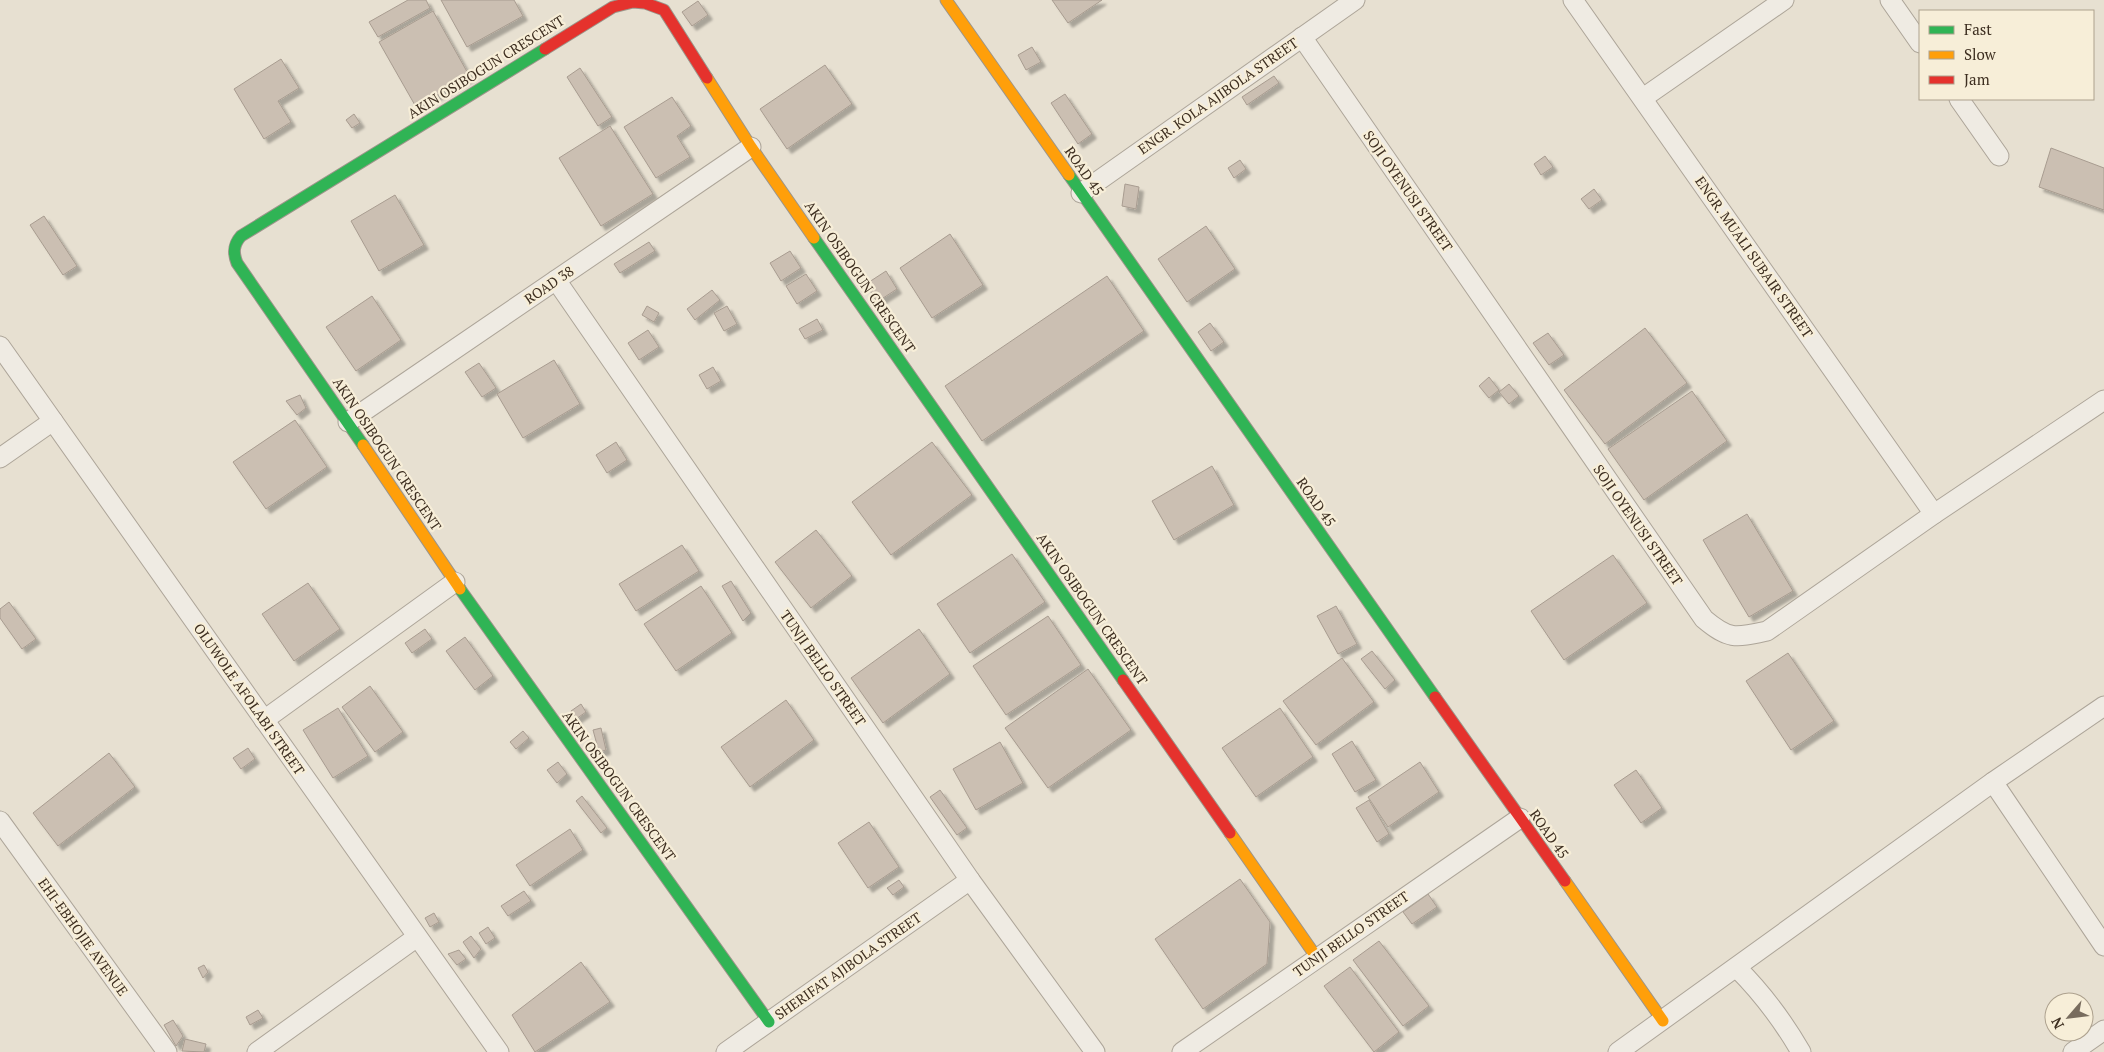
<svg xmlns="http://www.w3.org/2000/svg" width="2104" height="1052" viewBox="0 0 2104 1052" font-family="'PT Serif',serif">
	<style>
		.building { fill: #cbbfb2; stroke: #a89c90; filter: url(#shadow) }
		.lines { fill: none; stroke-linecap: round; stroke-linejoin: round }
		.street-casing { stroke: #ada599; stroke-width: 21 }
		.fast-casing { stroke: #9c958a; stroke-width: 13 }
		.slow-casing { stroke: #9c958a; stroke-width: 13 }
		.jam-casing { stroke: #9c958a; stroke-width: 13 }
		.street { stroke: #efebe3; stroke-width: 19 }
		.fast { stroke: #30b455; stroke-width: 11 }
		.slow { stroke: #ff9f0a; stroke-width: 11 }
		.jam { stroke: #e5322d; stroke-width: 11 }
		.labels { text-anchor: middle; stroke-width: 4.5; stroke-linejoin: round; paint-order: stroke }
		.street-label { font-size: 14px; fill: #3d2e20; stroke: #f7eed8 }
	</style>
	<defs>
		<filter id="shadow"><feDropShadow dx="4.5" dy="4.5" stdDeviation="1" flood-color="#0004"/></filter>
	</defs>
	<rect width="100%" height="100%" fill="#e7e0d1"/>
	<!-- building -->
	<g class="building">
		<polygon points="408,0 426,0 430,8 378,37 369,22"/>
		<polygon points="441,0 514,0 523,16 467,47"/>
		<polygon points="1052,0 1102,0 1068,23"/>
		<polygon points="698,1 708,15 692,26 682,12"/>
		<polygon points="433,11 470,77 416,107 379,42"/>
		<polygon points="1032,47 1041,62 1026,70 1018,55"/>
		<polygon points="281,59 299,88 278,101 291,122 264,139 234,89"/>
		<polygon points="825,65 852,104 787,149 760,109"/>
		<polygon points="580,68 612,117 598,126 567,77"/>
		<polygon points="1274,76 1279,83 1247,105 1242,97"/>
		<polygon points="1065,94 1092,134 1078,144 1051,103"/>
		<polygon points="672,97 691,126 677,136 690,157 656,178 624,127"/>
		<polygon points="354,114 360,123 352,128 346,120"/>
		<polygon points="610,126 653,194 601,226 559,158"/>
		<polygon points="2051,148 2104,168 2104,210 2039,187"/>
		<polygon points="1545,156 1553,167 1541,175 1534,164"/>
		<polygon points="1240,160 1246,169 1234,178 1228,168"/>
		<polygon points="1125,184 1139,187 1136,209 1122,206"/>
		<polygon points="1594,189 1602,200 1589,209 1581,199"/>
		<polygon points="395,195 424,245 379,271 351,221"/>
		<polygon points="44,216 77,266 63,275 30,225"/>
		<polygon points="1206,226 1235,269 1187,302 1158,259"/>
		<polygon points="950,234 983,285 932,318 900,268"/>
		<polygon points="649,242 655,251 620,273 614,264"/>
		<polygon points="790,251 801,268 781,281 770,263"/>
		<polygon points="886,271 897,289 877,302 866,284"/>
		<polygon points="806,274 817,291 797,304 786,286"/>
		<polygon points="1107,276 1144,331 982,441 945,386"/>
		<polygon points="712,290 720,300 695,320 687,309"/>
		<polygon points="372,296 401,340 356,371 326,327"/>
		<polygon points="647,306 659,313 654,322 642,315"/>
		<polygon points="727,306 737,324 724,331 714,313"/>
		<polygon points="817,319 823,330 805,339 799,329"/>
		<polygon points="1210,323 1224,342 1211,351 1198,332"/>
		<polygon points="1645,328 1687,383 1605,444 1564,390"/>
		<polygon points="648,330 659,347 639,360 628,343"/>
		<polygon points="1548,333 1564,355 1549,365 1533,343"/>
		<polygon points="554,360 580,404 523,438 497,394"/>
		<polygon points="479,363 496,388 482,397 465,372"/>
		<polygon points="713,367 721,381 707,389 699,375"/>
		<polygon points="1489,377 1499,390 1489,398 1479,386"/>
		<polygon points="1509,384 1519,396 1509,404 1499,392"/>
		<polygon points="1692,391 1727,441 1644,500 1608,449"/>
		<polygon points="300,395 306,408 297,415 286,401"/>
		<polygon points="295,420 327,467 266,509 233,462"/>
		<polygon points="616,442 627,460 607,473 596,455"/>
		<polygon points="932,442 972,495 891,555 852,502"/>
		<polygon points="1212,466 1234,505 1174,540 1152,501"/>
		<polygon points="1747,514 1793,591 1749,617 1703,540"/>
		<polygon points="816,530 852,576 811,608 775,562"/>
		<polygon points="682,545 699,571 636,611 619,584"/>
		<polygon points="1012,554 1045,602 970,653 937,604"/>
		<polygon points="1613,555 1647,603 1564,660 1531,611"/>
		<polygon points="731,581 751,613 743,621 722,586"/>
		<polygon points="308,583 340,629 294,661 262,614"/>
		<polygon points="701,586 732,633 676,671 644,624"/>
		<polygon points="9,602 36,639 22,649 0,618 0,609"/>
		<polygon points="1336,606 1357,644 1338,654 1317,616"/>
		<polygon points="1048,616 1081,665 1006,715 973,666"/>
		<polygon points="425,629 432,639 412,653 405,643"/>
		<polygon points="919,629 950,674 883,723 851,678"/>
		<polygon points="465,637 493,676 475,690 446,651"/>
		<polygon points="1372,651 1395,680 1385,689 1361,659"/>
		<polygon points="1788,653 1834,721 1791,750 1746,681"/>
		<polygon points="1342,658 1374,702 1316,745 1283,701"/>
		<polygon points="1088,669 1131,730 1048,788 1005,728"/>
		<polygon points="370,686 403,732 375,752 342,707"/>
		<polygon points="786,700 814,740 750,787 721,747"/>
		<polygon points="581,704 586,712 576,719 571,711"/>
		<polygon points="338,708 368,756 333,778 303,730"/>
		<polygon points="1280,708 1313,757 1256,797 1222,748"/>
		<polygon points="601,728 606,750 599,752 593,730"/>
		<polygon points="523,731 529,738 516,749 510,742"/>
		<polygon points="1352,741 1376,780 1355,792 1332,754"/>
		<polygon points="1000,742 1023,783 976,810 953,769"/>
		<polygon points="248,748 255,759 241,769 233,758"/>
		<polygon points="109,753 135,787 58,846 33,813"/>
		<polygon points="558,762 567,774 557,783 547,770"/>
		<polygon points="1420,762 1439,792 1388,827 1368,797"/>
		<polygon points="1636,770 1662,808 1641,823 1614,785"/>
		<polygon points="940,790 967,828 957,835 930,797"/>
		<polygon points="582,796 607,828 601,833 576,801"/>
		<polygon points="1369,800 1389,834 1377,842 1356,808"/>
		<polygon points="869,822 899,867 868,888 838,843"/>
		<polygon points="570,829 583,850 530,886 516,865"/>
		<polygon points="1240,879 1270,922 1267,964 1203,1009 1155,939"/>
		<polygon points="899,880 904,887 893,895 887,888"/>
		<polygon points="524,891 531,901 508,916 501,906"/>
		<polygon points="1428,894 1437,907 1412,924 1403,912"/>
		<polygon points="434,913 439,922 430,927 425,918"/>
		<polygon points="488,927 495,938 486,944 479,933"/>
		<polygon points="471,936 481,949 474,958 463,942"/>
		<polygon points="1379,941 1429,1006 1403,1026 1353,960"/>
		<polygon points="459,950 466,959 457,965 448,954"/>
		<polygon points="581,962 610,1002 535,1052 512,1015"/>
		<polygon points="204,965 208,972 203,978 198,968"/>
		<polygon points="1350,967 1399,1032 1374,1052 1324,986"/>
		<polygon points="258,1010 263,1018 250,1025 246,1017"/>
		<polygon points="173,1020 183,1036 176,1046 164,1025"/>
		<polygon points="185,1039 206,1044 204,1052 182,1051"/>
	</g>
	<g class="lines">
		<defs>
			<g id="street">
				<polyline points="1573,0 1934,514"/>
				<polyline points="1890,0 1920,43"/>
				<path d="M 1302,37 L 1704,619 C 1729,640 1735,638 1767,631 L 1934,514 L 2104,400"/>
				<polyline points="1643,98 1784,0"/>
				<polyline points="1959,99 1999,156"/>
				<polyline points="1081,193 1355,0"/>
				<polyline points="556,280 970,880 1095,1052"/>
				<polyline points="0,346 499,1052"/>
				<polyline points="348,422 751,147"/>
				<polyline points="0,458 53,421"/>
				<polyline points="264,720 455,582"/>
				<polyline points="1993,782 2104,946"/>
				<polyline points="0,821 167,1052"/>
				<path d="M 1737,968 C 1763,994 1783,1021 1801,1052"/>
				<polyline points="257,1052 417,937"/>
				<polyline points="726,1052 970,880"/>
				<polyline points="1182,1052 1520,818"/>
				<polyline points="1618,1052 1993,782 2104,706"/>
				<polyline points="2073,1052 2104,1030"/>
			</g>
			<g id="fast">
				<polyline points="1069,175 1435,697"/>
				<polyline points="814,238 1123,680"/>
				<path d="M 363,445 L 237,263 C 233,253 233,245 241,236 L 545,49"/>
				<polyline points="460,589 769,1022"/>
			</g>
			<g id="slow">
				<polyline points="946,0 1069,175"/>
				<polyline points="707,78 751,147 814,238"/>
				<polyline points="363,445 460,589"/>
				<polyline points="1230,833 1317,958"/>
				<polyline points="1565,881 1663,1021"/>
			</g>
			<g id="jam">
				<polyline points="545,49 613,7 633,2 645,3 664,10 707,78"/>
				<polyline points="1123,680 1230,833"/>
				<polyline points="1435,697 1565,881"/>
			</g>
		</defs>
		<!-- street casing -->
		<use href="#street" class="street-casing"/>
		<!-- fast casing -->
		<use href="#fast" class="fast-casing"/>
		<!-- slow casing -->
		<use href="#slow" class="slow-casing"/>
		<!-- jam casing -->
		<use href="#jam" class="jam-casing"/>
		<!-- street -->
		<use href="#street" class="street"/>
		<!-- fast -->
		<use href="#fast" class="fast"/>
		<!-- slow -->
		<use href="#slow" class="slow"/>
		<!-- jam -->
		<use href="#jam" class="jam"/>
	</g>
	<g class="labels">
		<!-- street labels -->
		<g class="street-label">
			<text transform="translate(486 67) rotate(-32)" y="5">AKIN OSIBOGUN CRESCENT</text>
			<text transform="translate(1218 96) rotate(-35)" y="5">ENGR. KOLA AJIBOLA STREET</text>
			<text transform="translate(1084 171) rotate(55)" y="5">ROAD 45</text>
			<text transform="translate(1408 191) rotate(55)" y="5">SOJI OYENUSI STREET</text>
			<text transform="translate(1754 257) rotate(55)" y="5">ENGR. MUALI SUBAIR STREET</text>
			<text transform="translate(860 277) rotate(55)" y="5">AKIN OSIBOGUN CRESCENT</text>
			<text transform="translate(549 285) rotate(-34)" y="5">ROAD 38</text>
			<text transform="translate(387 454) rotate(56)" y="5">AKIN OSIBOGUN CRESCENT</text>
			<text transform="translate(1316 502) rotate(55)" y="5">ROAD 45</text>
			<text transform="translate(1638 525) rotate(55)" y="5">SOJI OYENUSI STREET</text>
			<text transform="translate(1092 609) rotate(55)" y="5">AKIN OSIBOGUN CRESCENT</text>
			<text transform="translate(823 668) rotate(55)" y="5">TUNJI BELLO STREET</text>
			<text transform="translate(249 699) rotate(55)" y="5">OLUWOLE AFOLABI STREET</text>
			<text transform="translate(619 786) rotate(54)" y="5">AKIN OSIBOGUN CRESCENT</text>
			<text transform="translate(1549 834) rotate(55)" y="5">ROAD 45</text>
			<text transform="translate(1351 934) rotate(-35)" y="5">TUNJI BELLO STREET</text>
			<text transform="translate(83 937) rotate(54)" y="5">EHI-EBHOJIE AVENUE</text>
			<text transform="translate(848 966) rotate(-35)" y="5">SHERIFAT AJIBOLA STREET</text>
		</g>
	</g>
	<!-- legend -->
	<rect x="1919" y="10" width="175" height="90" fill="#f7eed8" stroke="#ada18e"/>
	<rect x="1929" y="26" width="25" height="8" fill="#30b455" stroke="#ada18e"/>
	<text x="1964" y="35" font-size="15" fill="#3d2e20">Fast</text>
	<rect x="1929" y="51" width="25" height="8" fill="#ff9f0a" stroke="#ada18e"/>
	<text x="1964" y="60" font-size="15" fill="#3d2e20">Slow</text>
	<rect x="1929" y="76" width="25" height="8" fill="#e5322d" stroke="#ada18e"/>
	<text x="1964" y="85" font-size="15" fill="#3d2e20">Jam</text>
	<!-- north arrow -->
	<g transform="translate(2069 1017) rotate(242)"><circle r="24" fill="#f7eed8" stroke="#ada18e"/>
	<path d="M0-4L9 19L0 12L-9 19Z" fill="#786c5e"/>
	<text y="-8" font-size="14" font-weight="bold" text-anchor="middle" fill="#3d2e20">N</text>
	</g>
</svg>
